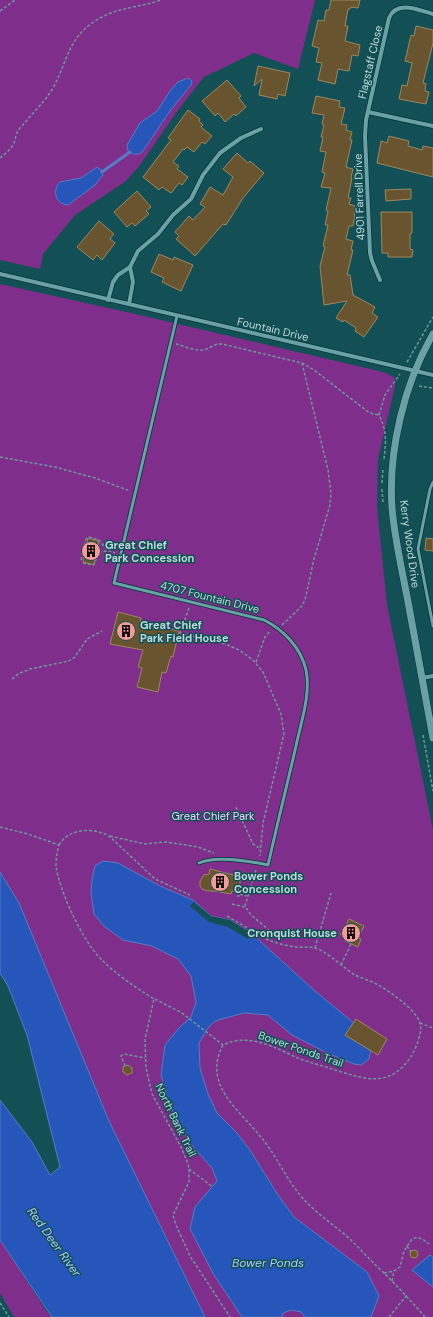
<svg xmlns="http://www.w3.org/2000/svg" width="433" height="1317" viewBox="0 0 433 1317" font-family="'DM Sans',sans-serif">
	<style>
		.green { fill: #802e8b }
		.water { fill: #2756ba; stroke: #547dc4 }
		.pier { fill: #135055 }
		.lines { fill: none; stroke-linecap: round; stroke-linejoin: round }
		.stream { stroke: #547dc4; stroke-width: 3 }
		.building { fill: #68552f; stroke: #9c8760 }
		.service-casing { stroke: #043437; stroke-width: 4.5 }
		.minor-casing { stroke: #043437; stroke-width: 5.5 }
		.tertiary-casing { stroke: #043437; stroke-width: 8 }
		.path { stroke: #6d989c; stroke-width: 1.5; stroke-dasharray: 3 2; stroke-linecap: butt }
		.service { stroke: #69a1a6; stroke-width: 3 }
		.minor { stroke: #69a1a6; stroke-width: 4 }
		.tertiary { stroke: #69a1a6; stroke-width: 7 }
		.labels { text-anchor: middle; stroke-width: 3; stroke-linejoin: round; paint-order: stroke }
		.street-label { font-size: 11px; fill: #bdd9db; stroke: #135055 }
		.poi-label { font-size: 11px; font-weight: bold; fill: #bdd9db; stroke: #135055; text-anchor: start }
		.park-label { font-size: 11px; fill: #f8cefd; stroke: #135055 }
		.water-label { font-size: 12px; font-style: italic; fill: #aec9fd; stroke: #135055 }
	</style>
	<rect width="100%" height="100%" fill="#135055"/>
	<!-- green -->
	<g class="green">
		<polygon points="0,0 315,0 298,69 254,53 204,77 178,110 140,165 126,181 75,215 43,254 40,269 0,260"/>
		<polygon points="0,284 131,313 383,372 394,377 395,386 378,459 377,507 387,605 433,830 433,1317 205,1317 109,1121 19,903 0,872"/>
		<polygon points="0,1240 47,1312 52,1317 14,1317 0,1293"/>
	</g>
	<!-- water -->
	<g class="water">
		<path d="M 188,78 L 192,81 L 191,85 L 170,111 L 143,151 C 137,156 135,155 128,151 L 127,145 L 140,123 L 157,111 L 170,91 L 178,82 Z"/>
		<path d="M 97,167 L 100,169 L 103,175 L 95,185 L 68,205 C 55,204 52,190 60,182 L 81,178 Z"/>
		<polygon points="103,861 118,863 160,886 193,900 211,916 230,920 251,933 315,991 366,1033 371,1048 369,1059 361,1065 354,1064 327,1053 292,1035 268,1015 244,1013 215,1021 208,1028 199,1043 200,1068 208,1094 217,1113 236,1132 250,1150 278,1195 294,1217 367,1272 379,1296 371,1317 305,1317 301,1312 291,1310 283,1313 282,1317 242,1317 214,1275 190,1229 195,1207 217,1181 212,1168 189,1142 170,1106 161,1075 165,1045 179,1028 191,1017 196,1002 191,976 178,959 152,946 123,940 104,926 94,914 91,893 92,880 95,866"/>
		<polygon points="0,872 19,903 109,1121 205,1317 52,1317 0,1240 0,1100 32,1142 50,1175 60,1167 27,1035 8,986 0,973"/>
		<polygon points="430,1255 433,1257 433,1287 412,1270"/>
	</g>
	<!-- pier -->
	<polygon class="pier" points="194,902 211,916 230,920 251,933 248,939 228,927 209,922 190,906"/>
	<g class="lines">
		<!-- stream -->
		<polyline class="stream" points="102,172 130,152"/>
	</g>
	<!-- building -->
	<g class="building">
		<polygon points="331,0 360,0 358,8 351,7 350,9 348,9 345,26 348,26 345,41 360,45 358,56 352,55 349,71 338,69 335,84 318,80 322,63 316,62 319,48 312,46 318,20 324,21 326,10 329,10"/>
		<polygon points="416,26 433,30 433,43 423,83 426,84 425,91 429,92 426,104 399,99 402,85 407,86 412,63 405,61 411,35 414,36"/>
		<polygon points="258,66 290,73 285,96 278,94 277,99 259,95 262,79 254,86"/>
		<polygon points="227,80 241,96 239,98 246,107 236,116 234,114 225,122 218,113 215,116 202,101"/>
		<polygon points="316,96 340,101 339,107 345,108 341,124 347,125 346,130 352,132 350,140 352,140 346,167 353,169 351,178 352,178 348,198 351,198 349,204 355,206 354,215 355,215 353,226 349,226 346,239 353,241 351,250 353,250 347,275 350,275 353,295 375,307 372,313 378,317 364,337 355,331 356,328 344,320 343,322 336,318 347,301 324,305 320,266 325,247 323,246 328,225 325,225 328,211 326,210 331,188 321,187 325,173 322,172 326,152 320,151 323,137 321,137 324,125 322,124 324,115 312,113"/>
		<polygon points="188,110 200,119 199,121 203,125 201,127 212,136 205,144 202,142 194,152 187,147 184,150 183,149 173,162 179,166 177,169 188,177 182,185 179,183 171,193 162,187 159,190 143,177 171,140 168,138"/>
		<polygon points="389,136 409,141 408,146 422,150 423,146 433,148 433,177 377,163 381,141 387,143"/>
		<polygon points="237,153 248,163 250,161 264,173 243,198 226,225 223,224 195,256 176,239 179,236 175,232 189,216 193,220 205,207 200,204 210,187 223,195 233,177 223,169"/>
		<polygon points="411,189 411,199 386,201 385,190"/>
		<polygon points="137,191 151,207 146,211 149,214 135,226 132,223 127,227 114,212"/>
		<polygon points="381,212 412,212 412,233 410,234 410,249 413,250 412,257 388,257 388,253 382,253"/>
		<polygon points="99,221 114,234 110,239 115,243 102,260 97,255 93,260 77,247"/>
		<polygon points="159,254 173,260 174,257 193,265 181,291 162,282 164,278 151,272"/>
		<polygon points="88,538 99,541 94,565 83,562"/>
		<polygon points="426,538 433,539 433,551 425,550"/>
		<polygon points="118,612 141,618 140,622 179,631 173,657 171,656 166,673 162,672 158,692 137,687 142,668 138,667 143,650 110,644"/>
		<polygon points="210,869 241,877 238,892 232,891 231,894 214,891 208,891 202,889 200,886 200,881 204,875 209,874"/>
		<polygon points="349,919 364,926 358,938 361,939 358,947 345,941 346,939 340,934 343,932"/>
		<polygon points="356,1019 387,1039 378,1055 345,1035"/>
		<polygon points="128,1065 132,1068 132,1073 127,1075 123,1072 123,1067"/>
		<circle cx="414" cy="1254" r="4"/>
	</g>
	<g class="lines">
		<defs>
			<g id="service">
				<path d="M 177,316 L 114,583 L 264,620 C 284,630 301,648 306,670 C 311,694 301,722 296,746 C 287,785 277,825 268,865 C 249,861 217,855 199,863"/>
				<polyline points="433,482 430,489 418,549 433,626"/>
			</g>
			<g id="minor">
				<polyline points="368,112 433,126"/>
				<polyline points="0,274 433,375"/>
				<path d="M 380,280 L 372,261 L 370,253 L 365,136 L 366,120 L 389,18 C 397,0 418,10 433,14"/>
				<polyline points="108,300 113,282 118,275 130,267 138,251 158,234 173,215 191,199 203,175 220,153 241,138 261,129"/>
				<polyline points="129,304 133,282 130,267"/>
				<polyline points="422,678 433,676"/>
			</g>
			<path id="tertiary" d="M 433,334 C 404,384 388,451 392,508 C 395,542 403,574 409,607 C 417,651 425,694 433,738"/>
		</defs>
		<!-- service casing -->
		<use href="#service" class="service-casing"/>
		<!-- minor casing -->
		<use href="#minor" class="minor-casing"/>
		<!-- tertiary casing -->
		<use href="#tertiary" class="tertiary-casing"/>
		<!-- path -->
		<g class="path">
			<polyline points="0,11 15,0"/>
			<path d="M 0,158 C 5,154 10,150 13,145 C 16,139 15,134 20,128 C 31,115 44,103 53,88 C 69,58 68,35 102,17 C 121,7 142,7 161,0"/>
			<path d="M 176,344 C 184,346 194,351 203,350 C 210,349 214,343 222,344 L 302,363 L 314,370 L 367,411 L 373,414 L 379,415"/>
			<polyline points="407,362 433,317"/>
			<polyline points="419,386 433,388"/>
			<polyline points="0,457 55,467 95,478 130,491"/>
			<path d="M 384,459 C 386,442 387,431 379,415 L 385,395 L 400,374"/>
			<polyline points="382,483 383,469"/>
			<polyline points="382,489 383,503"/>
			<polyline points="81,560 86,539 89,537 99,540 107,550 115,553"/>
			<polyline points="83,563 93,565 95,563 98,552 108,551"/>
			<polyline points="189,608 180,633 225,644 239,650 253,660 263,672 281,714 284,734 263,823 260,856"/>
			<polyline points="282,625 301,607 305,600 314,559 330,505 331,494 328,470 302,363"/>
			<polyline points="256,662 265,637 270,631"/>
			<polyline points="12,679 18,674 30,669 69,661 75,657 87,639 102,631"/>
			<polyline points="423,735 433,791"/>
			<polyline points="236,807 253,844 261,849"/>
			<path d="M 0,827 L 28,834 L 59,845 C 57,852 56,859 56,866 C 59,890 82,939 99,957 C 114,973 135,987 154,999 L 145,1039 L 146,1068 L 152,1094 L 181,1147 L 188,1164 L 189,1169 L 189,1182 L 173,1215 L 176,1225 L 190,1256 L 230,1317"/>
			<polyline points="110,836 145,844 165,842 198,847 214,853"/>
			<path d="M 59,845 C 69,828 93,827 109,836 L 155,879 L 190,895"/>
			<polyline points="256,870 245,906 251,915 269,930 268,940"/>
			<polyline points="237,896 239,896 239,894 247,896"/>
			<polyline points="232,904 245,907"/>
			<path d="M 227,916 L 268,940 C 277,943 287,946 297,947 C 303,948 309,946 315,948 C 325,950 345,969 355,975 C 363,979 372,981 380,986 C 392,993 416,1010 420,1023 C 423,1034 414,1054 407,1062 C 386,1088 362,1078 335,1070 C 324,1066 311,1063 300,1059 C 275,1048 250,1032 223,1045 C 202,1084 238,1109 261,1137 C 276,1155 285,1177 300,1195 C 314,1212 333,1224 350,1239 C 361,1250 372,1262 384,1273 C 398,1287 412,1302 425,1317"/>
			<polyline points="315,948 331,893"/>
			<polyline points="341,965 351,944"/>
			<polyline points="155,999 182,1013 223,1045"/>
			<polyline points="420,1023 433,1028"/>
			<polyline points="125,1066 121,1056 124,1054 145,1058"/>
			<polyline points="189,1169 213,1187"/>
			<polyline points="407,1246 411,1252"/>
			<polyline points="384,1273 394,1271"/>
			<path d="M 392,1281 L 394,1271 L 400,1267 L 404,1251 L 412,1239 C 419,1236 423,1239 429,1244"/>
			<polyline points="0,1303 9,1317"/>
			<polyline points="389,1317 407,1295"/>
		</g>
		<!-- service -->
		<use href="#service" class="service"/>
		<!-- minor -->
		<use href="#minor" class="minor"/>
		<!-- tertiary -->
		<use href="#tertiary" class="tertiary"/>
	</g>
	<!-- icons -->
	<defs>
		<symbol id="building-disc" viewBox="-11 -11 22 22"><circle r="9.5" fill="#f59b97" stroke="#135055"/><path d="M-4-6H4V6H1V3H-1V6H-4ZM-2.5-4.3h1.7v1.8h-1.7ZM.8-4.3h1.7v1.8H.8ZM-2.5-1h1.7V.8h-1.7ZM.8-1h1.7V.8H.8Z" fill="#111"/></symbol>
	</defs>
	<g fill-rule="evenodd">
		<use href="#building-disc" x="80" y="540" width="22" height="22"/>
		<use href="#building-disc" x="115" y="620" width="22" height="22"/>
		<use href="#building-disc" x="209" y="871" width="22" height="22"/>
		<use href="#building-disc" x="340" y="922" width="22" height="22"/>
	</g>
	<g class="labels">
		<!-- street labels -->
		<g class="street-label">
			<text transform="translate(370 62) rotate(-77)" y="4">Flagstaff Close</text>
			<text transform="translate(359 197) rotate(-92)" y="4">4901 Farrell Drive</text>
			<text transform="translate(273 329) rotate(13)" y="4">Fountain Drive</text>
			<text transform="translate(410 544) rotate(82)" y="4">Kerry Wood Drive</text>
			<text transform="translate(210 597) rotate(14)" y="4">4707 Fountain Drive</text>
			<text transform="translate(301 1049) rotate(19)" y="4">Bower Ponds Trail</text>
			<text transform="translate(176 1120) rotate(64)" y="4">North Bank Trail</text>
		</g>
		<!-- poi labels -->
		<g class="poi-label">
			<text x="105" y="549">Great Chief<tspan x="105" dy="13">Park Concession</tspan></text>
			<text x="140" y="629">Great Chief<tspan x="140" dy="13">Park Field House</tspan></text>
			<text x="234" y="880">Bower Ponds<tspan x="234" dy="13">Concession</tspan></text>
			<text x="337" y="937" text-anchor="end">Cronquist House</text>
		</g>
		<!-- park labels -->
		<g class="park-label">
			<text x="213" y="820">Great Chief Park</text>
		</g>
		<!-- water labels -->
		<g class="water-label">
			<text transform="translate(54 1242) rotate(54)" y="4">Red Deer River</text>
			<text x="268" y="1267">Bower Ponds</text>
		</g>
	</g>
</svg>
